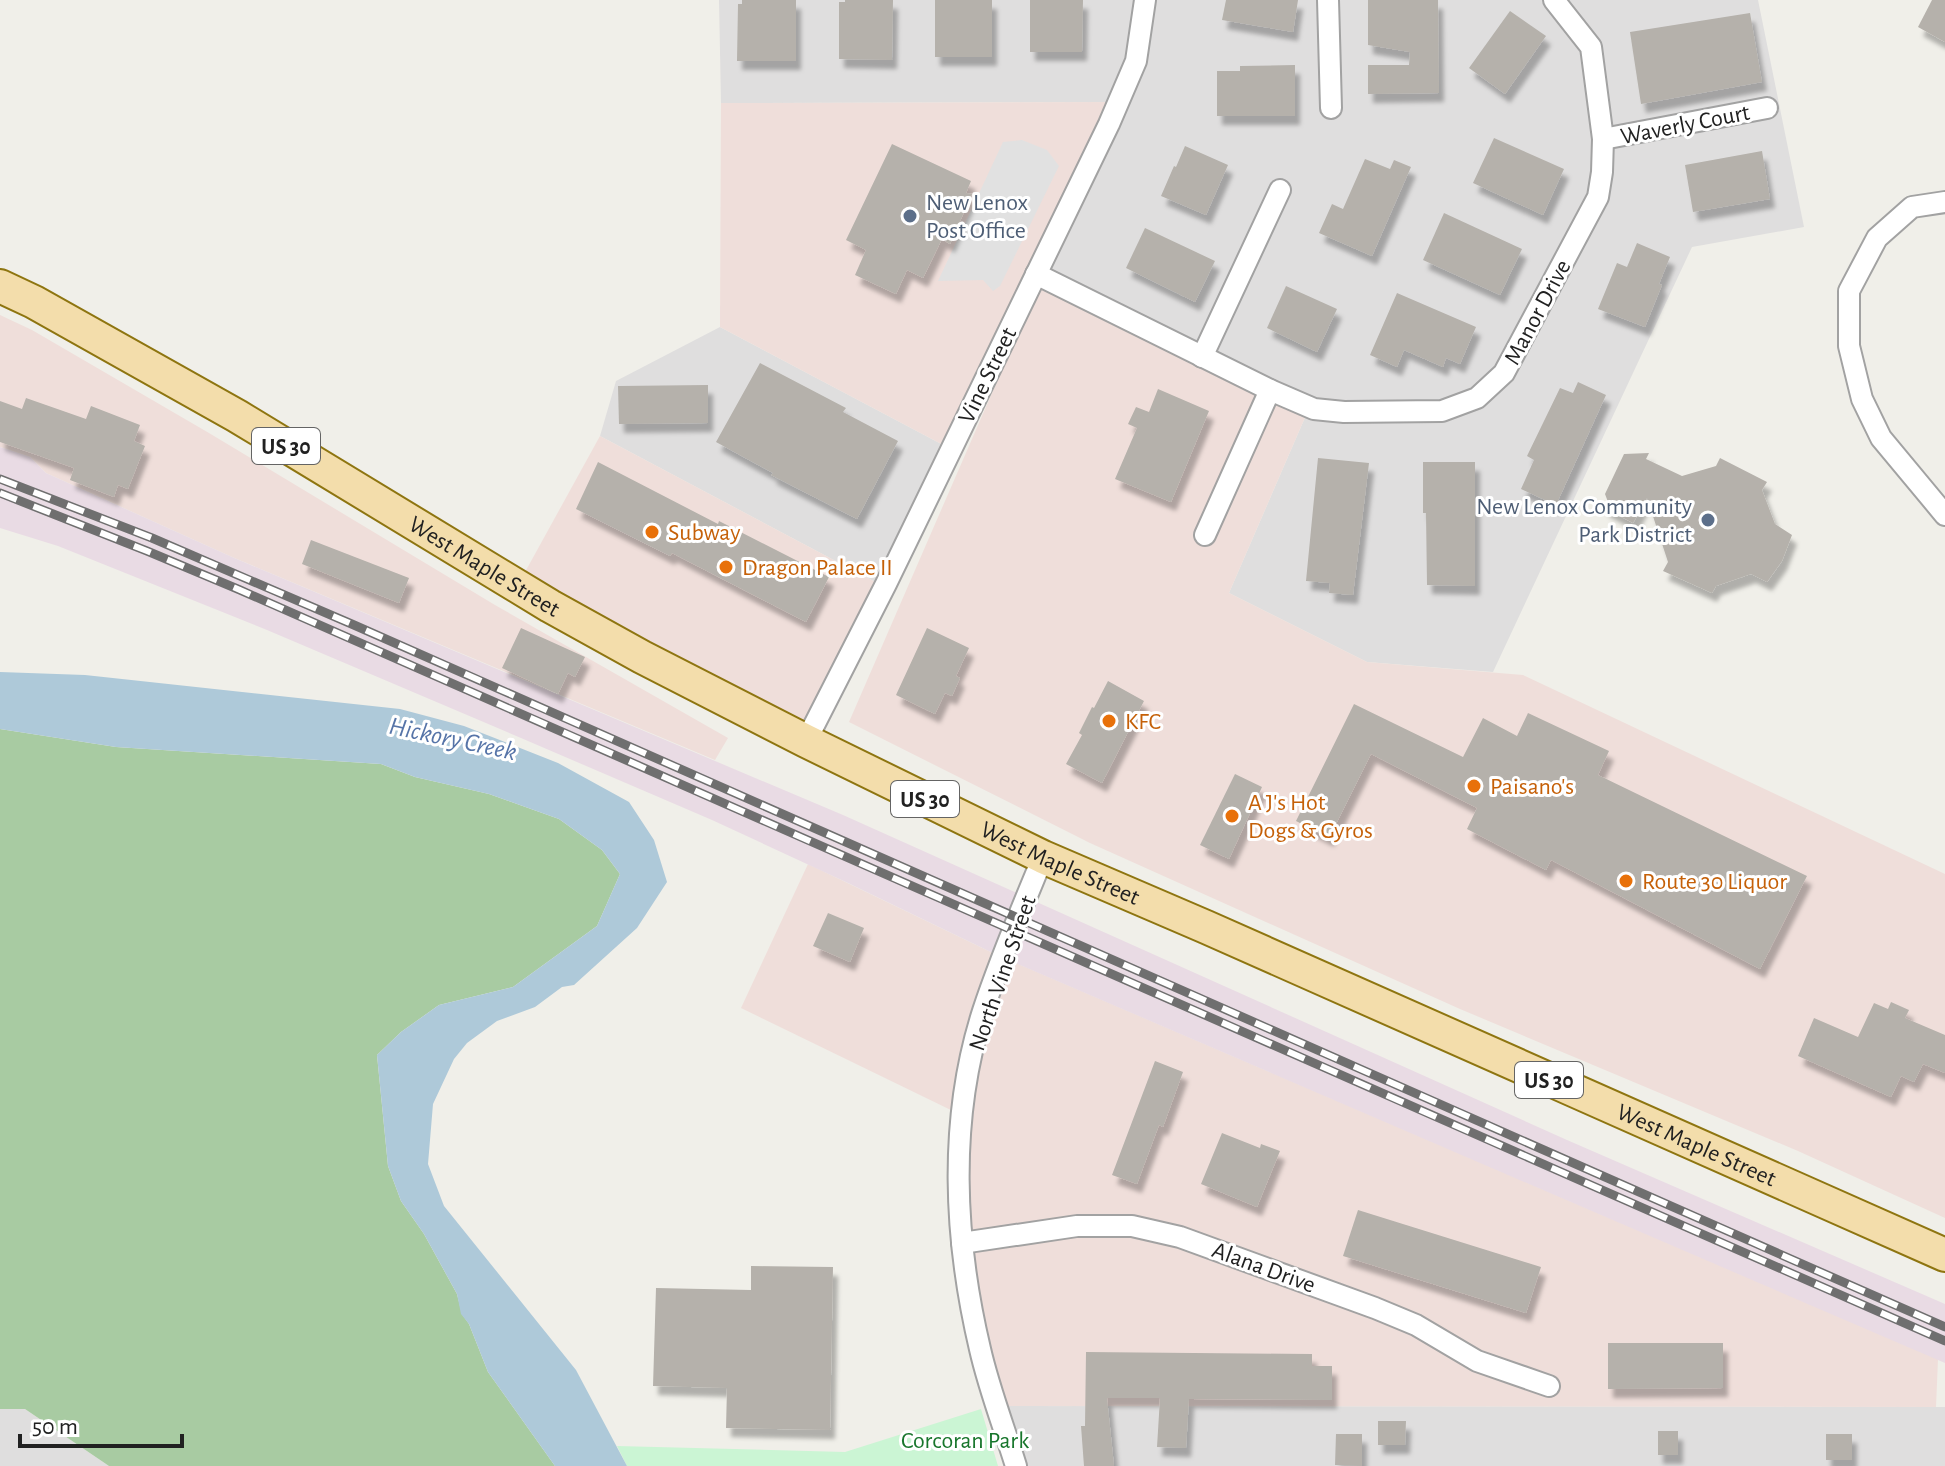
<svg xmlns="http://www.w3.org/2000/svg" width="1945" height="1466" viewBox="0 0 1945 1466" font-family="'Alegreya Sans',sans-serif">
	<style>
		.residential { fill: #dfdede }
		.commercial { fill: #efdeda }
		.industrial { fill: #e9dbe4 }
		.forest { fill: #a8cba2 }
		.park { fill: #cbf5d4 }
		.parking { fill: #e1e1e1 }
		.water { fill: #aec9d9 }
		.building { fill: #b5b1ab; filter: url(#shadow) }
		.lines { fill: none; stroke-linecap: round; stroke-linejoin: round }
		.minor-casing { stroke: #a2a2a2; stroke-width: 24 }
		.primary-casing { stroke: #8e7510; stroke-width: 36 }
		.minor { stroke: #fff; stroke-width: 20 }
		.primary { stroke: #f3ddab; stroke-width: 32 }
		.rail-casing { stroke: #6f6f6f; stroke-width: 9 }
		.rail { stroke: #fff; stroke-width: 6; stroke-dasharray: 18; stroke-linecap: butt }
		.service-dot { fill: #5c6f8a; stroke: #fff; stroke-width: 3 }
		.food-dot { fill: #e8710a; stroke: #fff; stroke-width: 3 }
		.labels { text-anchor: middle; stroke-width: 6; stroke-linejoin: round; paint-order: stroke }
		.shield { fill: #fff; stroke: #646464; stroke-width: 2 }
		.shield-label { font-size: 22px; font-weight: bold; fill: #212121 }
		.street-label { font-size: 24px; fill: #212121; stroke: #fff }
		.service-label { font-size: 24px; fill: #4e5e75; stroke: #fff; text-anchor: start }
		.food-label { font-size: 24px; fill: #c56008; stroke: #fff; text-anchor: start }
		.park-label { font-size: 24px; fill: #18762c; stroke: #fff }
		.water-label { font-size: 26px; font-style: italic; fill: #5674a8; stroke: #fff }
	</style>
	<defs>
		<filter id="shadow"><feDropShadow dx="5" dy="9" stdDeviation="2" flood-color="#0004"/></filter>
	</defs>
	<rect width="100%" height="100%" fill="#f0efe9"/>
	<!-- residential -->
	<g class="residential">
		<polygon points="719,0 1139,0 1129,61 1112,102 721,103"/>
		<polygon points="1151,0 1758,0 1804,227 1692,247 1493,672 1367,662 1229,593 1313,399 1045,271"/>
		<polygon points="720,327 947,447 881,585 600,436 616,381"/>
		<polygon points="1003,1406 1945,1407 1945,1466 1022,1466"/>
		<polygon points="0,1409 25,1409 109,1466 0,1466"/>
	</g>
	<!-- commercial -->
	<g class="commercial">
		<polygon points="1112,102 947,447 720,327 721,103"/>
		<polygon points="1045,271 1313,399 1229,593 1367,662 1523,675 1945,874 1945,1218 1798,1151 1460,1009 1090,843 849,722"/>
		<polygon points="0,315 32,330 209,433 495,605 728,738 715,760 232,557 46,473 30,457 0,447"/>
		<polygon points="600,436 881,585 804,734 519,583"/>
		<polygon points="808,864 997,955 957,1113 741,1008"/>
		<polygon points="1009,960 1938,1359 1936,1407 1003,1406 968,1238 965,1142 978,1056"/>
	</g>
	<!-- industrial -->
	<polygon class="industrial" points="0,447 30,457 46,473 232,557 843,815 1567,1140 1945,1304 1945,1363 997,955 848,883 712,820 521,738 267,630 58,546 0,528"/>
	<!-- forest -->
	<polygon class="forest" points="0,729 116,747 381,764 415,777 489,794 559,819 602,850 620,874 597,926 513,987 439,1005 401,1032 377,1055 388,1166 401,1201 424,1234 457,1294 462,1314 469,1324 488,1372 555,1466 109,1466 25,1409 0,1409"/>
	<!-- park -->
	<polygon class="park" points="981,1409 998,1466 627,1466 617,1446 845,1452"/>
	<!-- parking -->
	<polygon class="parking" points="1022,140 1047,150 1059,166 1000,286 993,291 983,280 938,281 1003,142"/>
	<!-- water -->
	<polygon class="water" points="0,672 85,675 400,709 464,726 558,763 629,802 654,840 667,882 637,928 574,985 562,987 535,1007 497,1021 467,1043 454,1059 433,1104 428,1164 444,1206 576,1370 627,1466 555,1466 488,1372 469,1324 461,1314 457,1294 424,1234 401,1201 388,1166 377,1055 401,1032 439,1005 513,987 597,926 620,874 602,850 559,819 489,794 415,777 381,764 116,747 0,729"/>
	<!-- building -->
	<g class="building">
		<polygon points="742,0 796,0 796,61 737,61 738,4 742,4"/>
		<polygon points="845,0 893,0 892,60 839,59 839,2 845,2"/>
		<rect x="935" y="0" width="57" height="57"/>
		<polygon points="1030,0 1083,0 1082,52 1030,52"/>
		<polygon points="1226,0 1298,0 1293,32 1222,20"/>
		<polygon points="1368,0 1438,0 1439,93 1368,94 1368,65 1409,65 1410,52 1368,45"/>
		<polygon points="1932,0 1945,0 1945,42 1918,27"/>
		<polygon points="1510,11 1546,36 1505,94 1469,68"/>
		<polygon points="1750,13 1762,82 1641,104 1630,32"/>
		<polygon points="1295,65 1295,116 1217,116 1217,71 1240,71 1240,66"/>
		<polygon points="1494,138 1564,169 1543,215 1473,183"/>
		<polygon points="892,144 971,181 966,193 972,194 950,244 942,239 923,278 907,270 896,294 855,275 866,250 846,240"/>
		<polygon points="1185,146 1228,165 1206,215 1161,196 1174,166 1176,167"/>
		<polygon points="1762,151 1770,199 1693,212 1685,165"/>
		<polygon points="1365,159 1390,169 1394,160 1411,167 1372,256 1319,233 1332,204 1343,209"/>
		<polygon points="1444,213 1522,249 1500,295 1423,260"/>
		<polygon points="1145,228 1215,261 1195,302 1126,268"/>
		<polygon points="1637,243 1670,257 1659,284 1662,285 1645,327 1598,309 1617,263 1627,267"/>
		<polygon points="1286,286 1337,309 1317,352 1267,328"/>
		<polygon points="1397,293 1476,327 1460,364 1446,358 1443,367 1404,350 1397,367 1370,355"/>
		<polygon points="760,363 846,408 843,412 898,441 857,519 771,475 773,473 716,442"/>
		<polygon points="1578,382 1606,395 1556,505 1521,489 1534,460 1527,456 1560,388 1573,393"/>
		<polygon points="708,385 708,423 619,424 618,386"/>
		<polygon points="1158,389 1209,411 1171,502 1115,479 1137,428 1128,424 1136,407 1149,412"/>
		<polygon points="26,398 86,419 91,406 140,425 134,441 145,446 128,489 118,485 114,497 70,480 74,468 0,442 0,401 22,409"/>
		<polygon points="1649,453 1646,459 1682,476 1716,466 1720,458 1767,482 1762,490 1775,524 1792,535 1782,561 1767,582 1751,574 1716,586 1712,593 1663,571 1668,562 1647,498 1633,523 1603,507 1608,502 1605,494 1624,454"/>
		<polygon points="1318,458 1369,463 1353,595 1329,593 1330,583 1306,581"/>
		<polygon points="598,462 718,524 719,521 829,577 806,622 672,553 670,556 576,509"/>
		<polygon points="1423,462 1475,462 1475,586 1427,585 1426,513 1423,513"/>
		<polygon points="311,540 409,578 399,603 302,564"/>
		<polygon points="521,628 585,657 575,677 568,673 558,694 502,668"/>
		<polygon points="927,628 969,648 956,676 960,678 952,696 945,693 935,714 896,695"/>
		<polygon points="1108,681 1144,701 1102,783 1066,764 1082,735 1079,733 1092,707 1094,708"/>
		<polygon points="1354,704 1463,757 1483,718 1517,736 1528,713 1609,751 1598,775 1807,876 1760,969 1551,860 1546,870 1467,829 1477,808 1371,754 1329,838 1296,821"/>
		<polygon points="1235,774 1262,787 1229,859 1200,845"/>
		<polygon points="828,913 864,928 850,962 813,946"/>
		<polygon points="1891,1002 1909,1010 1905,1018 1945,1035 1945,1073 1923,1064 1914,1082 1901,1076 1891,1097 1798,1056 1814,1018 1858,1037 1874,1003 1888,1009"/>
		<polygon points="1155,1061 1183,1072 1163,1127 1159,1125 1137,1184 1112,1175"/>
		<polygon points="1222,1133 1260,1148 1261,1144 1280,1151 1257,1207 1201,1184"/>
		<polygon points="1358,1210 1541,1267 1526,1313 1343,1256"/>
		<polygon points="751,1266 833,1267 830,1430 726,1428 727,1388 653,1386 656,1288 751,1290"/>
		<polygon points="1608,1343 1723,1343 1723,1388 1608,1389"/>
		<polygon points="1086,1352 1312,1354 1312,1366 1332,1366 1332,1400 1189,1399 1186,1448 1157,1447 1160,1398 1107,1398 1114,1466 1084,1466 1081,1426 1085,1426"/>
		<polygon points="1378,1421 1406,1421 1405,1445 1378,1445"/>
		<rect x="1658" y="1431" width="20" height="24"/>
		<polygon points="1336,1434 1362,1434 1362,1466 1335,1465"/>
		<rect x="1826" y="1434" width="26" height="26"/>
	</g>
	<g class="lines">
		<defs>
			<g id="minor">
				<polyline points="1328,0 1331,108"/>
				<polyline points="1603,139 1767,108"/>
				<polyline points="1945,202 1912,207 1877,238 1849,291 1849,346 1862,399 1881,438 1945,515"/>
				<polyline points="1036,274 1270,390 1314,409 1344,412 1442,411 1477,398 1504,373 1598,197 1602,172 1603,139 1591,47 1554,0"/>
				<polyline points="1202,357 1280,190"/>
				<polyline points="1205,535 1270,390"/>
				<polyline points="806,741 886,584 1109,124 1136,61 1145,0"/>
				<polyline points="962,1243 1077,1226 1132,1226 1180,1237 1375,1308 1416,1325 1477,1361 1549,1386"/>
				<path d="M 1016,1466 C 1004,1427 989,1389 980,1349 C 954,1239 948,1120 983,1011 C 1000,959 1022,908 1043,857"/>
			</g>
			<g id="primary">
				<path id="s1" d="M 0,286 L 34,302 L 237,416 L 550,606 L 642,657 L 806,741 L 1043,857 L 1206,927 L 1945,1255"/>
			</g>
		</defs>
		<!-- minor casing -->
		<use href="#minor" class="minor-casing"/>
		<!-- primary casing -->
		<use href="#primary" class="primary-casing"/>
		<!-- minor -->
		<use href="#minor" class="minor"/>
		<!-- primary -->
		<use href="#primary" class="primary"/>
		<defs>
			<g id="rail">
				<polyline points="0,479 152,538 354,625 1945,1327"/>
				<polyline points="0,493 147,551 240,590 1945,1341"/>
			</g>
		</defs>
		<!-- rail casing -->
		<use href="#rail" class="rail-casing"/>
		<!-- rail -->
		<use href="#rail" class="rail"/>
	</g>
	<!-- markers -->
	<g class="service-dot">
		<circle cx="910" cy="216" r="8"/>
		<circle cx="1708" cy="520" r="8"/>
	</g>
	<g class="food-dot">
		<circle cx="652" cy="532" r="8"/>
		<circle cx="726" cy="567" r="8"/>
		<circle cx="1109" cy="721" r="8"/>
		<circle cx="1474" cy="786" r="8"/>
		<circle cx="1232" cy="816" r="8"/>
		<circle cx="1626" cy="881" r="8"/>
	</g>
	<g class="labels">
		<!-- shield labels -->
		<g class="shield">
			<rect x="252" y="428" width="68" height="36" rx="6"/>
			<rect x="891" y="781" width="68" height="36" rx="6"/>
			<rect x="1515" y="1062" width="68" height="36" rx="6"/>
		</g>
		<g class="shield-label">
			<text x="286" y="454">US 30</text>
			<text x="925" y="807">US 30</text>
			<text x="1549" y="1088">US 30</text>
		</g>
		<!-- street labels -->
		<g class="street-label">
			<text transform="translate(1685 124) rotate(-11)" y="8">Waverly Court</text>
			<text transform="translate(1537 312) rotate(-62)" y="8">Manor Drive</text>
			<text transform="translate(987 375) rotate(-64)" y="8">Vine Street</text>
			<text dy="8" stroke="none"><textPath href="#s1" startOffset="560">West Maple Street</textPath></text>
			<text dy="8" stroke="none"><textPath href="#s1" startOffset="1208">West Maple Street</textPath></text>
			<text transform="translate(1002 973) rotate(-71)" y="8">North Vine Street</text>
			<text dy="8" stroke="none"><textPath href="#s1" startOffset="1904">West Maple Street</textPath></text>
			<text transform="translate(1264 1267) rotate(20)" y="8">Alana Drive</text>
		</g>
		<!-- service labels -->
		<g class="service-label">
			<text x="926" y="210">New Lenox<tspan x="926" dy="28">Post Office</tspan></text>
			<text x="1692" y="514" text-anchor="end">New Lenox Community<tspan x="1692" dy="28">Park District</tspan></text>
		</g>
		<!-- food labels -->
		<g class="food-label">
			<text x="668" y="540">Subway</text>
			<text x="742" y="575">Dragon Palace II</text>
			<text x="1125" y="729">KFC</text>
			<text x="1490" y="794">Paisano's</text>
			<text x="1248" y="810">A J's Hot<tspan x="1248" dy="28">Dogs &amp; Gyros</tspan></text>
			<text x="1642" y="889">Route 30 Liquor</text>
		</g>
		<!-- park labels -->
		<g class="park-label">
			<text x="965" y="1448">Corcoran Park</text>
		</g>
		<!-- water labels -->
		<g class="water-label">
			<text transform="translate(453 738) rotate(12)" y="9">Hickory Creek</text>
		</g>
	</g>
	<!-- scale -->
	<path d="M20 1434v12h162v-12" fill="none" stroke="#212121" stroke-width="4"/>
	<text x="32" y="1434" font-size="24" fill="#212121" stroke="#ffffff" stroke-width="6" paint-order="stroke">50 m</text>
</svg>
